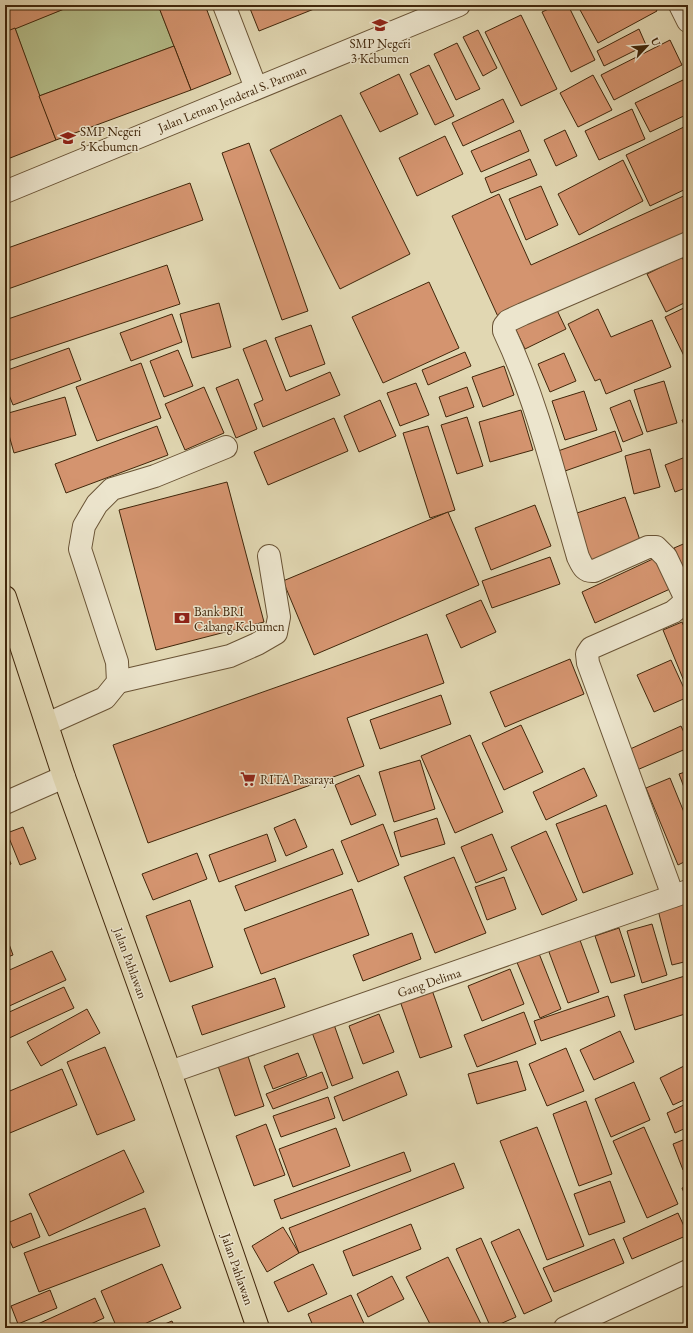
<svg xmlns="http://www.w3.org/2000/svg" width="693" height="1333" viewBox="0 0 693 1333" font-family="'EB Garamond',serif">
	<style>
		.green { fill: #b5be8a; stroke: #7b724a }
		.building { fill: #d4946f; stroke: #41270b }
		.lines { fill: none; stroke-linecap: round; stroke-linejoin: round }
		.minor-casing { stroke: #695335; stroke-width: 24 }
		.major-casing { stroke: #41270b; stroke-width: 24 }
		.minor { stroke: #ece5cd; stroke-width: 22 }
		.major { stroke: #e1d7b2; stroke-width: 22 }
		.labels { text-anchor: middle; stroke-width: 3; stroke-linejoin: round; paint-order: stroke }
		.poi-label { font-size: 13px; fill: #41270b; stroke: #ece5cd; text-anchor: start }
		.street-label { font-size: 13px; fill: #41270b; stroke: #ece5cd }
	</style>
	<rect width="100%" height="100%" fill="#e1d7b2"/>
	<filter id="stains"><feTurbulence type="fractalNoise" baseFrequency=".005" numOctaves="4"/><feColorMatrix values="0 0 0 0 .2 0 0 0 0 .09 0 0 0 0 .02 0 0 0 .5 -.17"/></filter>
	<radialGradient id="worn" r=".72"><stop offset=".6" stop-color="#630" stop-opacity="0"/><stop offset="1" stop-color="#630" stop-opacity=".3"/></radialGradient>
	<!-- green -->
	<polygon class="green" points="74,5 158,5 174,46 39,96 15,28"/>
	<!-- building -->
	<g class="building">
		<polygon points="5,5 74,5 5,33"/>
		<polygon points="158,5 205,5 231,74 191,90"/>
		<polygon points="251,5 324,5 259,31 249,6"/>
		<polygon points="557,5 568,5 595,60 571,72 542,12"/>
		<polygon points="584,5 654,5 657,11 598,43 579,8"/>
		<polygon points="521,15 557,89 521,106 485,32"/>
		<polygon points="15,28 56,140 5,160 5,32"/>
		<polygon points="639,29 646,45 604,66 597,51"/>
		<polygon points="478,30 497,68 483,76 463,37"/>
		<polygon points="670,40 682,65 614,100 601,75"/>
		<polygon points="457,43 480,89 456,100 434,54"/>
		<polygon points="174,46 191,90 56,140 39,96"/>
		<polygon points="429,65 454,116 435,125 410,74"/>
		<polygon points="399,74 418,114 380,132 360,93"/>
		<polygon points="593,75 612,110 578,127 560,93"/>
		<polygon points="683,80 688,90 688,114 650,132 635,103"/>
		<polygon points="503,99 514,122 463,146 452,123"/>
		<polygon points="632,109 645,139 599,160 585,131"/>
		<polygon points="341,115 410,254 340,289 270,150"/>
		<polygon points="688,125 688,188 650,206 626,155"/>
		<polygon points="520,130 529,151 481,172 471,151"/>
		<polygon points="565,130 577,156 556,166 544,140"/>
		<polygon points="445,136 463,174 417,196 399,158"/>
		<polygon points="249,143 308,311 282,320 222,153"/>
		<polygon points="530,159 537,175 491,193 485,178"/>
		<polygon points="623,160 643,201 579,235 558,194"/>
		<polygon points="190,183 203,220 8,289 5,280 5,249"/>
		<polygon points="541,186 558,225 526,240 509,199"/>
		<polygon points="499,194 531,265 688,194 688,235 500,321 452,216"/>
		<polygon points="682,257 688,269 688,301 666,312 647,274"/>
		<polygon points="167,265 180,304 5,362 5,320"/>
		<polygon points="429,282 459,348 383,383 352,317"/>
		<polygon points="219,303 231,347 192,358 180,314"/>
		<polygon points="688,306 688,356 685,358 665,317"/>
		<polygon points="556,308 566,329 525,349 515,328"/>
		<polygon points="598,309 611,337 652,320 671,367 606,394 600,379 595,381 568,324"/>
		<polygon points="172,314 182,342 131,361 120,333"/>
		<polygon points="311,325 325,364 290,377 275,338"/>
		<polygon points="266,340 286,391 330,372 340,395 263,427 254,404 263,400 243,349"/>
		<polygon points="69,348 81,380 13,405 5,385 5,371"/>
		<polygon points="178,350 193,386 164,397 150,361"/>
		<polygon points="465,352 471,366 428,385 422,370"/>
		<polygon points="564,353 576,381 550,392 538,364"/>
		<polygon points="141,363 161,418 97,441 76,387"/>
		<polygon points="504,366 514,395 483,407 472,377"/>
		<polygon points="238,379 257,429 236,438 216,388"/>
		<polygon points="664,381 677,423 647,432 634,390"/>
		<polygon points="416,383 429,415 400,426 387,393"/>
		<polygon points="204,387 224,433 185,450 165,404"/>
		<polygon points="467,387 474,407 446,417 439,397"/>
		<polygon points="584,391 597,430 565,440 552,401"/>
		<polygon points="65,397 76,435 14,453 5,421 5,414"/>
		<polygon points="380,400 396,436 359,452 344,416"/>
		<polygon points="630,400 643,434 623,442 610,408"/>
		<polygon points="521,410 533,450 490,462 479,422"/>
		<polygon points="467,417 483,466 457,474 441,425"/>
		<polygon points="334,418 348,451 268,485 254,452"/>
		<polygon points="688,418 688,435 682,420"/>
		<polygon points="157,426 168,455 66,493 55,464"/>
		<polygon points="428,426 455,510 430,518 403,433"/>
		<polygon points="615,431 622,451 565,471 558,451"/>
		<polygon points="650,449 660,487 634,494 625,456"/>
		<polygon points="688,456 688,487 675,492 665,465"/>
		<polygon points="227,482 264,622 156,650 119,510"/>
		<polygon points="625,497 642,546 591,563 574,514"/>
		<polygon points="535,505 551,546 491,570 475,528"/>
		<polygon points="448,512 479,585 314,655 283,581"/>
		<polygon points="688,542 688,578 674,548"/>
		<polygon points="550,557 560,584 492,608 482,581"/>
		<polygon points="655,558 670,589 595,623 582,592"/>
		<polygon points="481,600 496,632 461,648 446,615"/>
		<polygon points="682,622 688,636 688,685 686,686 663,630"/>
		<polygon points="427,634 444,683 347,718 364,766 148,843 113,745"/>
		<polygon points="570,659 584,694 505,727 490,692"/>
		<polygon points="671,660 688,697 654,712 637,675"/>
		<polygon points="441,695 451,724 380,749 370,720"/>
		<polygon points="521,725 543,772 504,790 482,743"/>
		<polygon points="681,726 688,741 688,748 637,770 628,750"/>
		<polygon points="470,735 503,812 455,833 421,756"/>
		<polygon points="420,760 435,809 394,822 379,772"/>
		<polygon points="584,768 597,796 546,820 533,792"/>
		<polygon points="688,771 688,798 679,774"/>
		<polygon points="359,775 376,815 351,825 335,785"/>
		<polygon points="670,778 688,822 688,860 678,865 646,788"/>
		<polygon points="606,805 633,874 583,893 556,824"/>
		<polygon points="437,818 445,844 401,857 394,832"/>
		<polygon points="295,819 307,847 286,856 274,828"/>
		<polygon points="383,824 399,865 358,882 341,841"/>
		<polygon points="23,827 36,859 20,865 7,833"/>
		<polygon points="546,831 577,900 542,915 511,847"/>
		<polygon points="267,834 276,861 219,882 209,855"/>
		<polygon points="492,834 507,870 476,883 461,847"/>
		<polygon points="5,849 11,864 5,867"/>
		<polygon points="333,849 343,874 245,911 235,886"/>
		<polygon points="197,853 207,879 153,900 142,874"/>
		<polygon points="454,857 486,933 435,953 404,877"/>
		<polygon points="504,877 516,909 487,920 475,887"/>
		<polygon points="352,889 369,935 261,974 244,929"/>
		<polygon points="190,900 213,967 170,982 146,916"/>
		<polygon points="687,903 688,907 688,961 672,965 658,910"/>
		<polygon points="652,924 667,975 642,983 627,931"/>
		<polygon points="619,928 635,976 611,983 595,936"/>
		<polygon points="577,932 599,992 568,1003 546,944"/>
		<polygon points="5,933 13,955 5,958"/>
		<polygon points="412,933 421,959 363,981 353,955"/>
		<polygon points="52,951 66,980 5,1008 5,972"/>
		<polygon points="538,951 561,1009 540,1018 516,960"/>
		<polygon points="510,969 524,1004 482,1021 468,986"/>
		<polygon points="688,975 688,1013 635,1030 624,995"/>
		<polygon points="275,978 285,1007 202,1035 192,1006"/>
		<polygon points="64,987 74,1008 5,1040 5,1014"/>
		<polygon points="432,990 452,1047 420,1058 400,1001"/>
		<polygon points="608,996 615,1016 541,1041 534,1021"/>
		<polygon points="87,1009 100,1033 41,1066 27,1042"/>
		<polygon points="524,1012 536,1044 477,1067 464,1035"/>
		<polygon points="379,1014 394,1052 363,1064 349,1026"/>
		<polygon points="332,1019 353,1078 332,1086 310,1027"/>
		<polygon points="620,1031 634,1062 594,1080 580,1050"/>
		<polygon points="105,1047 135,1120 97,1135 67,1062"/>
		<polygon points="566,1048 584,1091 547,1106 529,1064"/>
		<polygon points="246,1050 264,1106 235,1116 216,1060"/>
		<polygon points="298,1053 307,1076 273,1089 264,1066"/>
		<polygon points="517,1061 526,1090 477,1104 468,1074"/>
		<polygon points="688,1064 688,1098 673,1105 660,1078"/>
		<polygon points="62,1069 77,1105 5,1135 5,1093"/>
		<polygon points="398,1071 407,1095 343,1121 334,1097"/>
		<polygon points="322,1072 328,1088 273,1109 266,1094"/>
		<polygon points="634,1082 650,1120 611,1137 595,1099"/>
		<polygon points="328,1097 335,1118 281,1137 273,1116"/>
		<polygon points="586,1101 612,1174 579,1186 553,1114"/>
		<polygon points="688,1103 688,1127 675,1133 667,1113"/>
		<polygon points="266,1124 285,1175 254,1186 236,1136"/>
		<polygon points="537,1127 584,1246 547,1260 500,1141"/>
		<polygon points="644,1127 678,1204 647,1218 613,1141"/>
		<polygon points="336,1128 350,1166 293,1187 279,1149"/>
		<polygon points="688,1138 688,1169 683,1170 673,1144"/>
		<polygon points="124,1150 144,1192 49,1236 29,1194"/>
		<polygon points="404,1152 411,1171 281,1219 274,1200"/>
		<polygon points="454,1163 464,1188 299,1253 289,1228"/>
		<polygon points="610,1181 625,1222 589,1235 574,1194"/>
		<polygon points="688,1186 688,1202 682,1188"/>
		<polygon points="145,1208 160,1246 39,1292 24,1253"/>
		<polygon points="31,1213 40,1237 13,1248 5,1230 5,1224"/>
		<polygon points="678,1213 688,1235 632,1259 623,1238"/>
		<polygon points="411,1224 421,1249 353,1276 343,1251"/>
		<polygon points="283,1227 299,1253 267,1272 252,1246"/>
		<polygon points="519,1229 552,1301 524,1314 491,1242"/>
		<polygon points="481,1238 516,1317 491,1328 456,1249"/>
		<polygon points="614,1239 624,1263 554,1292 543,1268"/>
		<polygon points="448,1257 483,1328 432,1328 406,1277"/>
		<polygon points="162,1264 181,1308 135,1328 117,1328 101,1291"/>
		<polygon points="313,1264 327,1294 288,1312 274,1282"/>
		<polygon points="392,1276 404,1299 368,1317 357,1294"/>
		<polygon points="50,1290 57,1308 18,1324 11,1306"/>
		<polygon points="351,1295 366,1328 314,1328 308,1314"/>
		<polygon points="95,1298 104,1318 82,1328 29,1328"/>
		<polygon points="172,1321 175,1328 155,1328"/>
	</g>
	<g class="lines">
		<defs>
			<g id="minor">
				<polyline points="224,5 256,88"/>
				<polyline points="680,5 688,21"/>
				<polyline points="5,192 459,5"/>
				<polyline points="118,682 230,656 257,644 276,633 279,617 269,556"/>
				<polyline points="47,724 105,698 118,682 117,662 80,549 84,526 97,504 112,489 155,476 226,447"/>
				<polyline points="5,803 64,777"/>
				<path d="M 673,896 L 588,663 L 587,654 L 591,648 L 673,612 L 679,607 L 684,602 L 684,595 L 666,557 L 656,547 L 648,547 L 594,571 C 584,572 582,565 578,557 C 556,482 538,403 504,331 L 504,326 L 508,321 L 523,314 L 688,243"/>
				<polyline points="170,1072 688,891"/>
				<polyline points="565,1328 688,1271"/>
			</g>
			<polyline id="major" points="5,597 64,777 170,1072 258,1328"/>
		</defs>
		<!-- minor casing -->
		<use href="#minor" class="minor-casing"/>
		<!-- major casing -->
		<use href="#major" class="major-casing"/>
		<!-- minor -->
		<use href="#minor" class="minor"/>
		<!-- major -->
		<use href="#major" class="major"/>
	</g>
	<!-- icons -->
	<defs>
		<symbol id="school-bare" viewBox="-9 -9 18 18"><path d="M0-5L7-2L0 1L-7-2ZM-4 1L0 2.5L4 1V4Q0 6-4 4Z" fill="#8f2418" stroke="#ece5cd" stroke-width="2.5" paint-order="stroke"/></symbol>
		<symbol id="bank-bare" viewBox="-9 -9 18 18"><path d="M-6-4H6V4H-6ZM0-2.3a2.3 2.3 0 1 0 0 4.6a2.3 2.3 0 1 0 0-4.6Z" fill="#8f2418" stroke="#ece5cd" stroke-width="2.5" paint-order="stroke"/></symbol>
		<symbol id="supermarket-bare" viewBox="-9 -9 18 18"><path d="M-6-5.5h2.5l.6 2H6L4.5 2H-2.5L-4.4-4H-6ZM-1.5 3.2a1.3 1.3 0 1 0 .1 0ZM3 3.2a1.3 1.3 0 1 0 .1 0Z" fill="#8f2418" stroke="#ece5cd" stroke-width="2.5" paint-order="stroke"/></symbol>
	</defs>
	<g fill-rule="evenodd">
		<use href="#school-bare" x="369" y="14" width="22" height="22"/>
		<use href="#school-bare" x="57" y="127" width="22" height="22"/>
		<use href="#bank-bare" x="171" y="607" width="22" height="22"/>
		<use href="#supermarket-bare" x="237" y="768" width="22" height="22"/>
	</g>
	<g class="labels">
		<!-- poi labels -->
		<g class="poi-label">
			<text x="380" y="48" text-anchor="middle">SMP Negeri<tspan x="380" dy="15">3 Kebumen</tspan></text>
			<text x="80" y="136">SMP Negeri<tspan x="80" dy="15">5 Kebumen</tspan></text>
			<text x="194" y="616">Bank BRI<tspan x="194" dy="15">Cabang Kebumen</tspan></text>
			<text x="260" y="784">RITA Pasaraya</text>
		</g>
		<!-- street labels -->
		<g class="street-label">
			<text transform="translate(232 98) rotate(-22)" y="5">Jalan Letnan Jenderal S. Parman</text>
			<text transform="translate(131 963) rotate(70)" y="5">Jalan Pahlawan</text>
			<text transform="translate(429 982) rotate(-19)" y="5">Gang Delima</text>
			<text transform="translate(238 1269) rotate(71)" y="5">Jalan Pahlawan</text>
		</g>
	</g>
	<!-- margin -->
	<rect width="693" height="1333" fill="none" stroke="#e1d7b2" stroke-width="20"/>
	<rect x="6" y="6" width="681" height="1321" fill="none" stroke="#41270b" stroke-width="2"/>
	<rect x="10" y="10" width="673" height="1313" fill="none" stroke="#41270b"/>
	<!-- north arrow -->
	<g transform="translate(647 46) rotate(64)" stroke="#ece5cd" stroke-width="3" paint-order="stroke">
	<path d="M0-3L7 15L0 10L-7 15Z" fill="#41270b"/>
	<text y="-6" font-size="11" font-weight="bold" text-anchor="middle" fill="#41270b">U</text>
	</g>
	<rect width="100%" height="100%" filter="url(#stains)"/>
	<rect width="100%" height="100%" fill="url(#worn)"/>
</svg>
